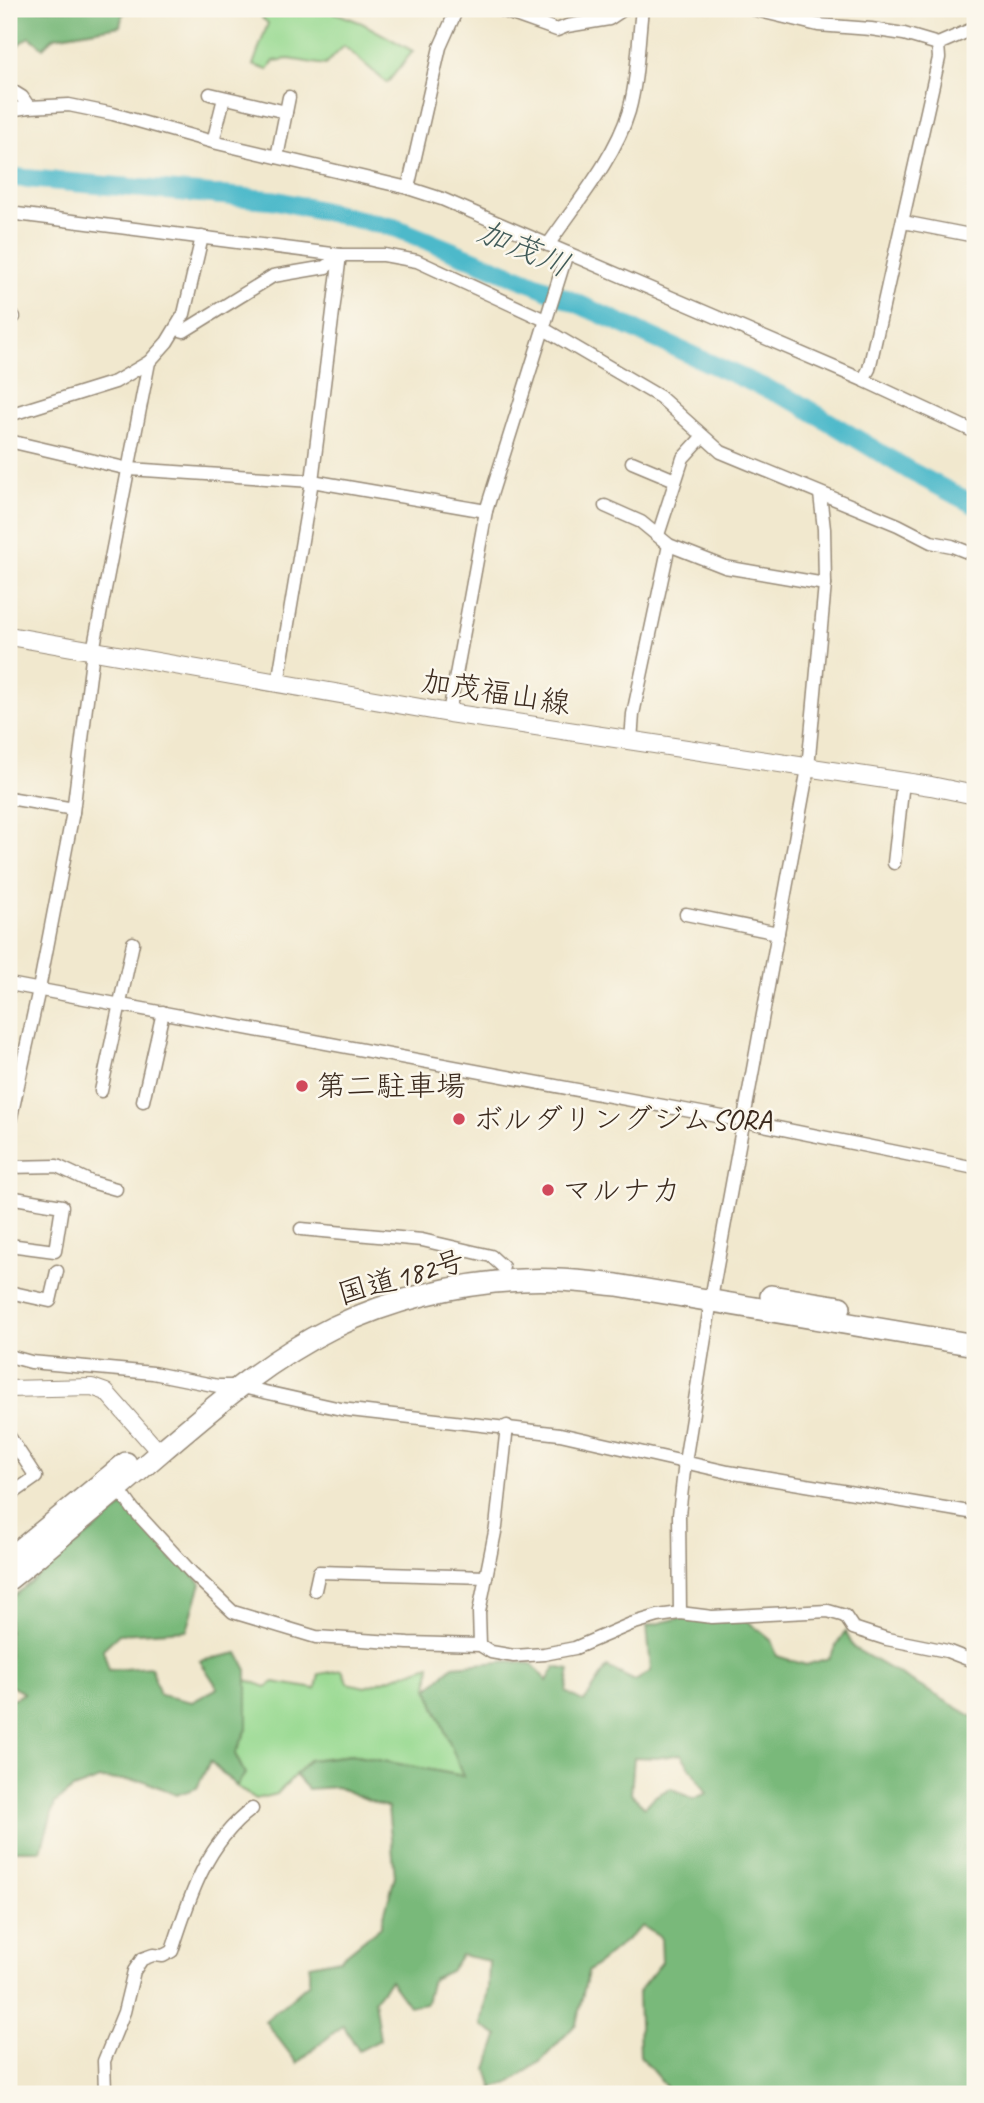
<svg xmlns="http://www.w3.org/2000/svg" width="984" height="2103" viewBox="0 0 984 2103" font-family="Caveat,'Klee One',sans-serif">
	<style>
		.green { fill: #97d990; stroke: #698257; stroke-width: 2 }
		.forest { fill: #79b97a; stroke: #5a724c; stroke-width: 2; fill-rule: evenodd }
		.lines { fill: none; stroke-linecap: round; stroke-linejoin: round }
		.river { stroke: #4eb9ca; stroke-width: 19 }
		.minor-casing { stroke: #968976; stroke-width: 15 }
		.tertiary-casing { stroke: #968976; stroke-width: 18 }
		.secondary-casing { stroke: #968976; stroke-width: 20 }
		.trunk-casing { stroke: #968976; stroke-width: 24 }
		.minor { stroke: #fff; stroke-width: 12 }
		.tertiary { stroke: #fff; stroke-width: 16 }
		.secondary { stroke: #fff; stroke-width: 18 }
		.trunk { stroke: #fff; stroke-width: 21 }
		.poi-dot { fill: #d1495b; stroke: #fbf7ec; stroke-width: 2.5 }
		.labels { text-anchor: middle; stroke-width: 5; stroke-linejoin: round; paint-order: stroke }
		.street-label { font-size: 30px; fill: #3b2a1e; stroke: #fbf7ec }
		.poi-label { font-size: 30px; fill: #3b2a1e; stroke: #fbf7ec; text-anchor: start }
		.water-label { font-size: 32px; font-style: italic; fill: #425c5a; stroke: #fbf7ec }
	</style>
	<rect width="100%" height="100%" fill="#fbf7ec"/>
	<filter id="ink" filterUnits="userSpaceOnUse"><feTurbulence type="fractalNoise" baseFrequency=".0143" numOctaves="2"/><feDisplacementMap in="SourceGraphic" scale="14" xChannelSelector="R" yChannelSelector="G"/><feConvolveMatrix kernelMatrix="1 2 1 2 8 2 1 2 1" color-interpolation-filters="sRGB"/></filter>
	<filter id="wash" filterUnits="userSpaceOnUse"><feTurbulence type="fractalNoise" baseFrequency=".00686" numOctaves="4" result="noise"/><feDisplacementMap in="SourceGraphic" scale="28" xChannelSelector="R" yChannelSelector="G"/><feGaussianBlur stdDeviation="1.57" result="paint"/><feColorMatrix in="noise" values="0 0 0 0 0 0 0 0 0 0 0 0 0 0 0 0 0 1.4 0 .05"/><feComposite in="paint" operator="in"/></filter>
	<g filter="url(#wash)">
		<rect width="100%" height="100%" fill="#f1e8ce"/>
		<!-- green -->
		<g class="green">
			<polygon points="264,9 325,9 362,23 413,51 387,83 344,46 325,65 289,59 274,61 268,70 253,65 268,23 262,18"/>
			<polygon points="430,1665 428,1690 464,1776 351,1755 309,1760 277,1794 255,1799 236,1786 245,1774 235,1754 247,1729 247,1680 266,1687 274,1682 316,1689 319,1674 342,1670 348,1683 365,1687"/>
		</g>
		<!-- forest -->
		<g class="forest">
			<polygon points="9,9 139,9 123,13 120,26 54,37 43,48 30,37 20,43 9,55"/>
			<polygon points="123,1506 201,1583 187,1630 119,1634 103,1649 109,1670 151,1667 160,1695 192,1702 218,1688 200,1661 238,1653 247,1670 247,1729 235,1754 245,1774 236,1786 210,1761 197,1788 176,1795 145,1781 100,1779 73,1789 55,1803 41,1850 14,1850 9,1846 9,1699 11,1700 24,1693 9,1685 9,1600"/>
			<path d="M 684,1617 L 745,1619 L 771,1640 L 777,1656 L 806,1665 L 829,1658 L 845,1631 L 854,1648 L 975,1718 L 975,2094 L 672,2094 L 640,2056 L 638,1992 L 662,1962 L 661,1938 L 643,1926 L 588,1972 L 576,2024 L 541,2061 L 509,2083 L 493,2088 L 487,2069 L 498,2036 L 481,2025 L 488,1988 L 489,1961 L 461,1955 L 450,1971 L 432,1979 L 426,2003 L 409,2006 L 390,1980 L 374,2000 L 380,2040 L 359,2051 L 343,2025 L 297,2063 L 265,2021 L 309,1983 L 309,1965 L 340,1959 L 381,1926 L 395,1876 L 388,1808 L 337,1787 L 308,1789 L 295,1775 L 309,1760 L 351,1755 L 463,1776 L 428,1689 L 453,1666 L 510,1661 L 532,1664 L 547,1681 L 555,1667 L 570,1670 L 566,1692 L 584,1702 L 607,1667 L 635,1681 L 651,1671 L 647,1626 ZM 681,1754 L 707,1793 L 693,1799 L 671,1788 L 655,1796 L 645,1807 L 631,1794 L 634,1757 L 657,1758 Z"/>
		</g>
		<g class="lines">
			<!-- river -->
			<polyline class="river" points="9,177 275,200 396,228 543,288 798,403 910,471 975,505"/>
		</g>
	</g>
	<g filter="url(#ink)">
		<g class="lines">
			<defs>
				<g id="minor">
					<polyline points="498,9 557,30 567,26 609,19 624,9"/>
					<polyline points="752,9 818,25 871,29 904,34 938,44 975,28"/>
					<polyline points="9,89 22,97 29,107"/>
					<polyline points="210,94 286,112"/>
					<polyline points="9,110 29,107 69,105 113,114 213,142 408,188 442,199 863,380 975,432"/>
					<polyline points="213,142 224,98"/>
					<polyline points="277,157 289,97"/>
					<polyline points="408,188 440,47 457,9"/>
					<polyline points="9,213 340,255 384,255 417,261 545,320"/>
					<polyline points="903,222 975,236"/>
					<path d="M 548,245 C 576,204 615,158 629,111 C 638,78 638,42 642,9"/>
					<polyline points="9,316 14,317"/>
					<polyline points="177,329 184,331 273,276 326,267 340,255"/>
					<polyline points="544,329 660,397 721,452 898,525 931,542 952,546 975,555"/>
					<polyline points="863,380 869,369 939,58 938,44"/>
					<polyline points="9,415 115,382 149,362"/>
					<polyline points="9,441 129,469 312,481 486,511"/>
					<polyline points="632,462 675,480"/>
					<polyline points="605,506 641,522 669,545 725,567 825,584"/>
					<polyline points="658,535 683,458 703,436"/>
					<polyline points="278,683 312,481 340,255"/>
					<polyline points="449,713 486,511 567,253"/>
					<polyline points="631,741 633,714 669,545"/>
					<polyline points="9,798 68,808 73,812"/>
					<polyline points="894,863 903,782"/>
					<polyline points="686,914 778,933"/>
					<polyline points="9,984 744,1121 975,1168"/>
					<polyline points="101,1091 133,943"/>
					<polyline points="143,1101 163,1012"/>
					<polyline points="9,1126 39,989 73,812 93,651 149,362 167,342 184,314 202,237"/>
					<polyline points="9,1167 57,1166 91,1182 116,1189"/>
					<polyline points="9,1197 62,1206 55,1251 9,1245"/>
					<polyline points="301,1229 422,1240 491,1256 503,1267"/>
					<polyline points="9,1292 50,1301 57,1271"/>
					<polyline points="9,1356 31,1362 153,1373 218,1386 238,1386 341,1409 560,1434 728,1472 975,1513"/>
					<polyline points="9,1436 36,1477 9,1496"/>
					<polyline points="116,1485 133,1509 191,1572 233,1612 316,1637 408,1643 480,1645 491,1652 514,1656 544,1654 575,1648 631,1624 658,1616 680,1613 712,1617 828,1611 845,1616 853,1628 887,1639 947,1651 975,1662"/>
					<polyline points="315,1590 319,1572 486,1577"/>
					<polyline points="680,1613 679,1515 685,1462 713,1288 808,768 825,584 824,529 820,494"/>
					<polyline points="480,1645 479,1612 496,1527 507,1426"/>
					<path d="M 103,2094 L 105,2091 L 104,2061 L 124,2012 L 134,1971 L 142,1959 L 153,1955 L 163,1956 L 172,1951 C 189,1898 206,1843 252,1809"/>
				</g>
				<polyline id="tertiary" points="9,1389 92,1387 106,1392 160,1453"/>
				<polyline id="secondary" points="9,636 449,713 931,786 975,795"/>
				<g id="trunk">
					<polyline points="771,1296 840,1307"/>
					<polyline points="9,1559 126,1463"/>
					<path d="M 9,1579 C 62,1537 113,1493 164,1449 C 217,1404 269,1359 332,1328 C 390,1300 457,1283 522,1280 C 554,1278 586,1282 617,1285 L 975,1345"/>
				</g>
			</defs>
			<!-- minor casing -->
			<use href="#minor" class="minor-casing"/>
			<!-- tertiary casing -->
			<use href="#tertiary" class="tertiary-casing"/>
			<!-- secondary casing -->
			<use href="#secondary" class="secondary-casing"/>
			<!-- trunk casing -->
			<use href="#trunk" class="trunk-casing"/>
			<!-- minor -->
			<use href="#minor" class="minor"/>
			<!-- tertiary -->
			<use href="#tertiary" class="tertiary"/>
			<!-- secondary -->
			<use href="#secondary" class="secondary"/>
			<!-- trunk -->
			<use href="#trunk" class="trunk"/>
		</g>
	</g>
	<!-- markers -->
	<g class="poi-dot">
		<circle cx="302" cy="1086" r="7"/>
		<circle cx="459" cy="1119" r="7"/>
		<circle cx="548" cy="1190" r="7"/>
	</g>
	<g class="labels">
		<!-- street labels -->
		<g class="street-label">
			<text transform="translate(496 692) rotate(9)" y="10">加茂福山線</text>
			<text transform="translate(401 1277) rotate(-16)" y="10">国道182号</text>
		</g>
		<!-- poi labels -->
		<g class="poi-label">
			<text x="316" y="1096">第二駐車場</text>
			<text x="473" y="1129">ボルダリングジムSORA</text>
			<text x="562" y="1200">マルナカ</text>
		</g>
		<!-- water labels -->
		<g class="water-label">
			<text transform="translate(524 248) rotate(23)" y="11">加茂川</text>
		</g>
	</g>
	<!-- margin -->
	<rect width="984" height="2103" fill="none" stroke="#fbf7ec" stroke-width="35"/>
</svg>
